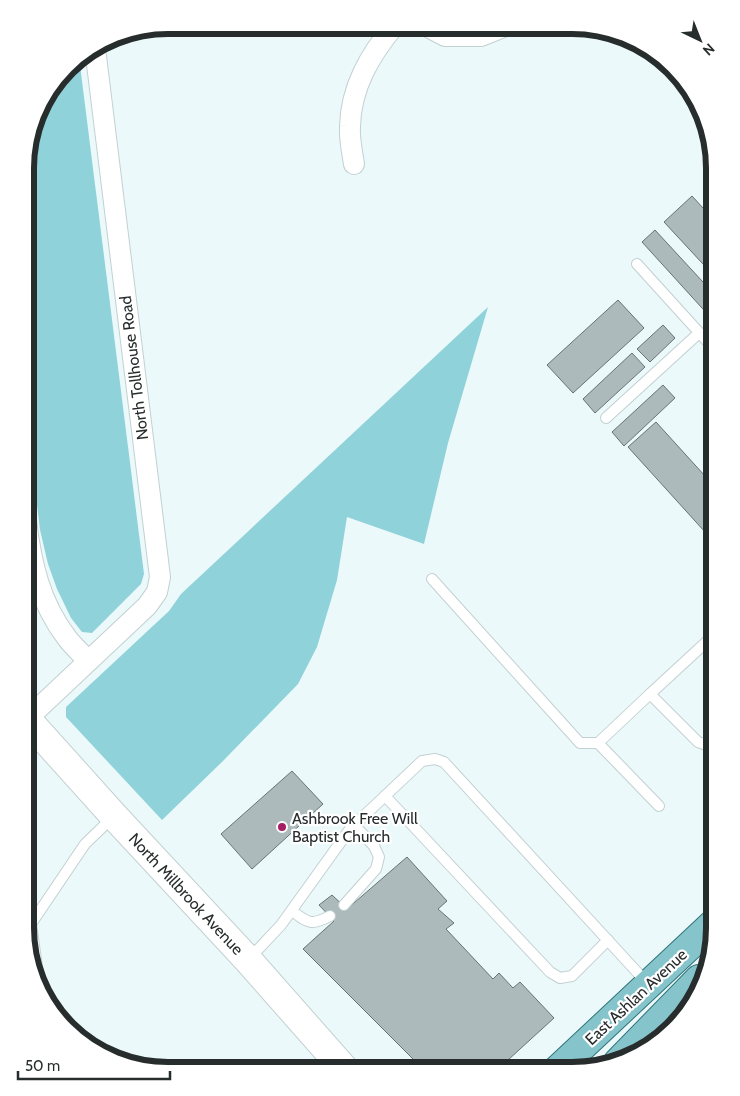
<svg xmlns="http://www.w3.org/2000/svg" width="740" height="1096" font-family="Cabin,sans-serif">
  <rect width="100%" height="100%" fill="#ecf9fa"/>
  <g fill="#90d2da">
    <path d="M79,57L144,574L141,584L92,633L82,632L71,618L57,589L48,564L40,530L26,412V149L44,97L74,60Z"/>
    <path d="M488,307L448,443L424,544L347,517L337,580L317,647L298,684L223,761L162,820L66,717V707L169,611L181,594Z"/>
  </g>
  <g fill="#adbabb" stroke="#677374">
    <path d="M692,196L715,221V277L664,222Z"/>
    <path d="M655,230L715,295V316L712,319L642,242Z"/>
    <path d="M618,300L644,328L573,393L547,365Z"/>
    <path d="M663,325L675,338L650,362L637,349Z"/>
    <path d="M632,353L645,367L595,413L583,399Z"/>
    <path d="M663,385L675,398L624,446L612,432Z"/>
    <path d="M656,422L715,487V543L628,447Z"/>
    <path d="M292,771L323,804L252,869L221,834Z"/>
    <path d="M407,857L447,901L438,909L454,923L446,929L493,979L499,973L513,988L520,982L554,1018L496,1071H425L303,949L334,921L319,905L332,895L347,909Z"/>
  </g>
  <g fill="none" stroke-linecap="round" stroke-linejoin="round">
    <g stroke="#c3d0d1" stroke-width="12">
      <g id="lane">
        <path d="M637,264L715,350"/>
        <path d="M606,418L699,333"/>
        <path d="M432,579L580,743H598L650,694"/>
        <path d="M598,743L659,806"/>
        <path d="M715,748L698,742L650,694L715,634"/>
        <path d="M385,796L550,972L560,978L572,976L608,940"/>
        <path d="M344,905L376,869L379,857L374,846L354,825"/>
        <path d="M292,911C308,923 311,926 330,916"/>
        <path d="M249,959L281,925L350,829L422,761L435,759L444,762L648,984"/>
        <path d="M40,988L31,924L85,844L113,817"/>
      </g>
    </g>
    <g stroke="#c3d0d1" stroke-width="22">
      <g id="street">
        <path d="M426,26L445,36H481L506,26"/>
        <path d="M354,164C352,151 349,138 350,126C351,87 370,55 394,26"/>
        <path d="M26,520C31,563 40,603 67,638C73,646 81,653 88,661"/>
        <path d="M27,719L147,606L157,592L160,577L95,48"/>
      </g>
    </g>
    <g stroke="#c3d0d1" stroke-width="30">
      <path id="secondary" d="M25,717L114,816L248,960L345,1070"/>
    </g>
    <g stroke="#2f757b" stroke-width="30">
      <g id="primary">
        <path d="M618,1062L699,979"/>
        <path d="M556,1071L715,922"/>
      </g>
    </g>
    <use href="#lane" stroke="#fff" stroke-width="10"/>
    <use href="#street" stroke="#fff" stroke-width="20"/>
    <use href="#secondary" stroke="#fff" stroke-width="28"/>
    <use href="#primary" stroke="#85c4ca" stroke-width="28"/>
  </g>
  <circle fill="#a61d65" stroke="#fff" stroke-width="2" cx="282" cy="827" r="5"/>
  <g text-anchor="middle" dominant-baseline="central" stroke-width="4.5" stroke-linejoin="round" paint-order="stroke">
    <g font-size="16" fill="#272c2c" stroke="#fff">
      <text transform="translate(134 368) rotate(-97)">North Tollhouse Road</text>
      <text transform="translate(186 894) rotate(47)">North Millbrook Avenue</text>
      <text transform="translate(636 997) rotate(-43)">East Ashlan Avenue</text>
    </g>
    <g font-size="16" fill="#272c2c" stroke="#fff" text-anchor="start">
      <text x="292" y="818">Ashbrook Free Will<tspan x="292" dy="18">Baptist Church</tspan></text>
    </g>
  </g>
  <path d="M0 0H740V1096H0ZM168 34H572A134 134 0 0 1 706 168V928A134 134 0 0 1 572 1062H168A134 134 0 0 1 34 928V168A134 134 0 0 1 168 34Z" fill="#fff" fill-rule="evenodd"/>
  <path fill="none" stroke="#272c2c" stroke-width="6" d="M168 34H572A134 134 0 0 1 706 168V928A134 134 0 0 1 572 1062H168A134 134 0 0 1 34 928V168A134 134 0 0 1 168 34Z"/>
  <g transform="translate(700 40) rotate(137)" stroke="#ffffff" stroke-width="4" paint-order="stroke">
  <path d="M0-4L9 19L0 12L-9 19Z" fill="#272c2c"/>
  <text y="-8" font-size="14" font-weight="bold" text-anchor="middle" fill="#272c2c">N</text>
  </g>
  <path d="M18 1071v8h152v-8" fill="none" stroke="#272c2c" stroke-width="2.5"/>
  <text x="25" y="1071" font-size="15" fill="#272c2c" stroke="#ffffff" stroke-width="4" paint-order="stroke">50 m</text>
</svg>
